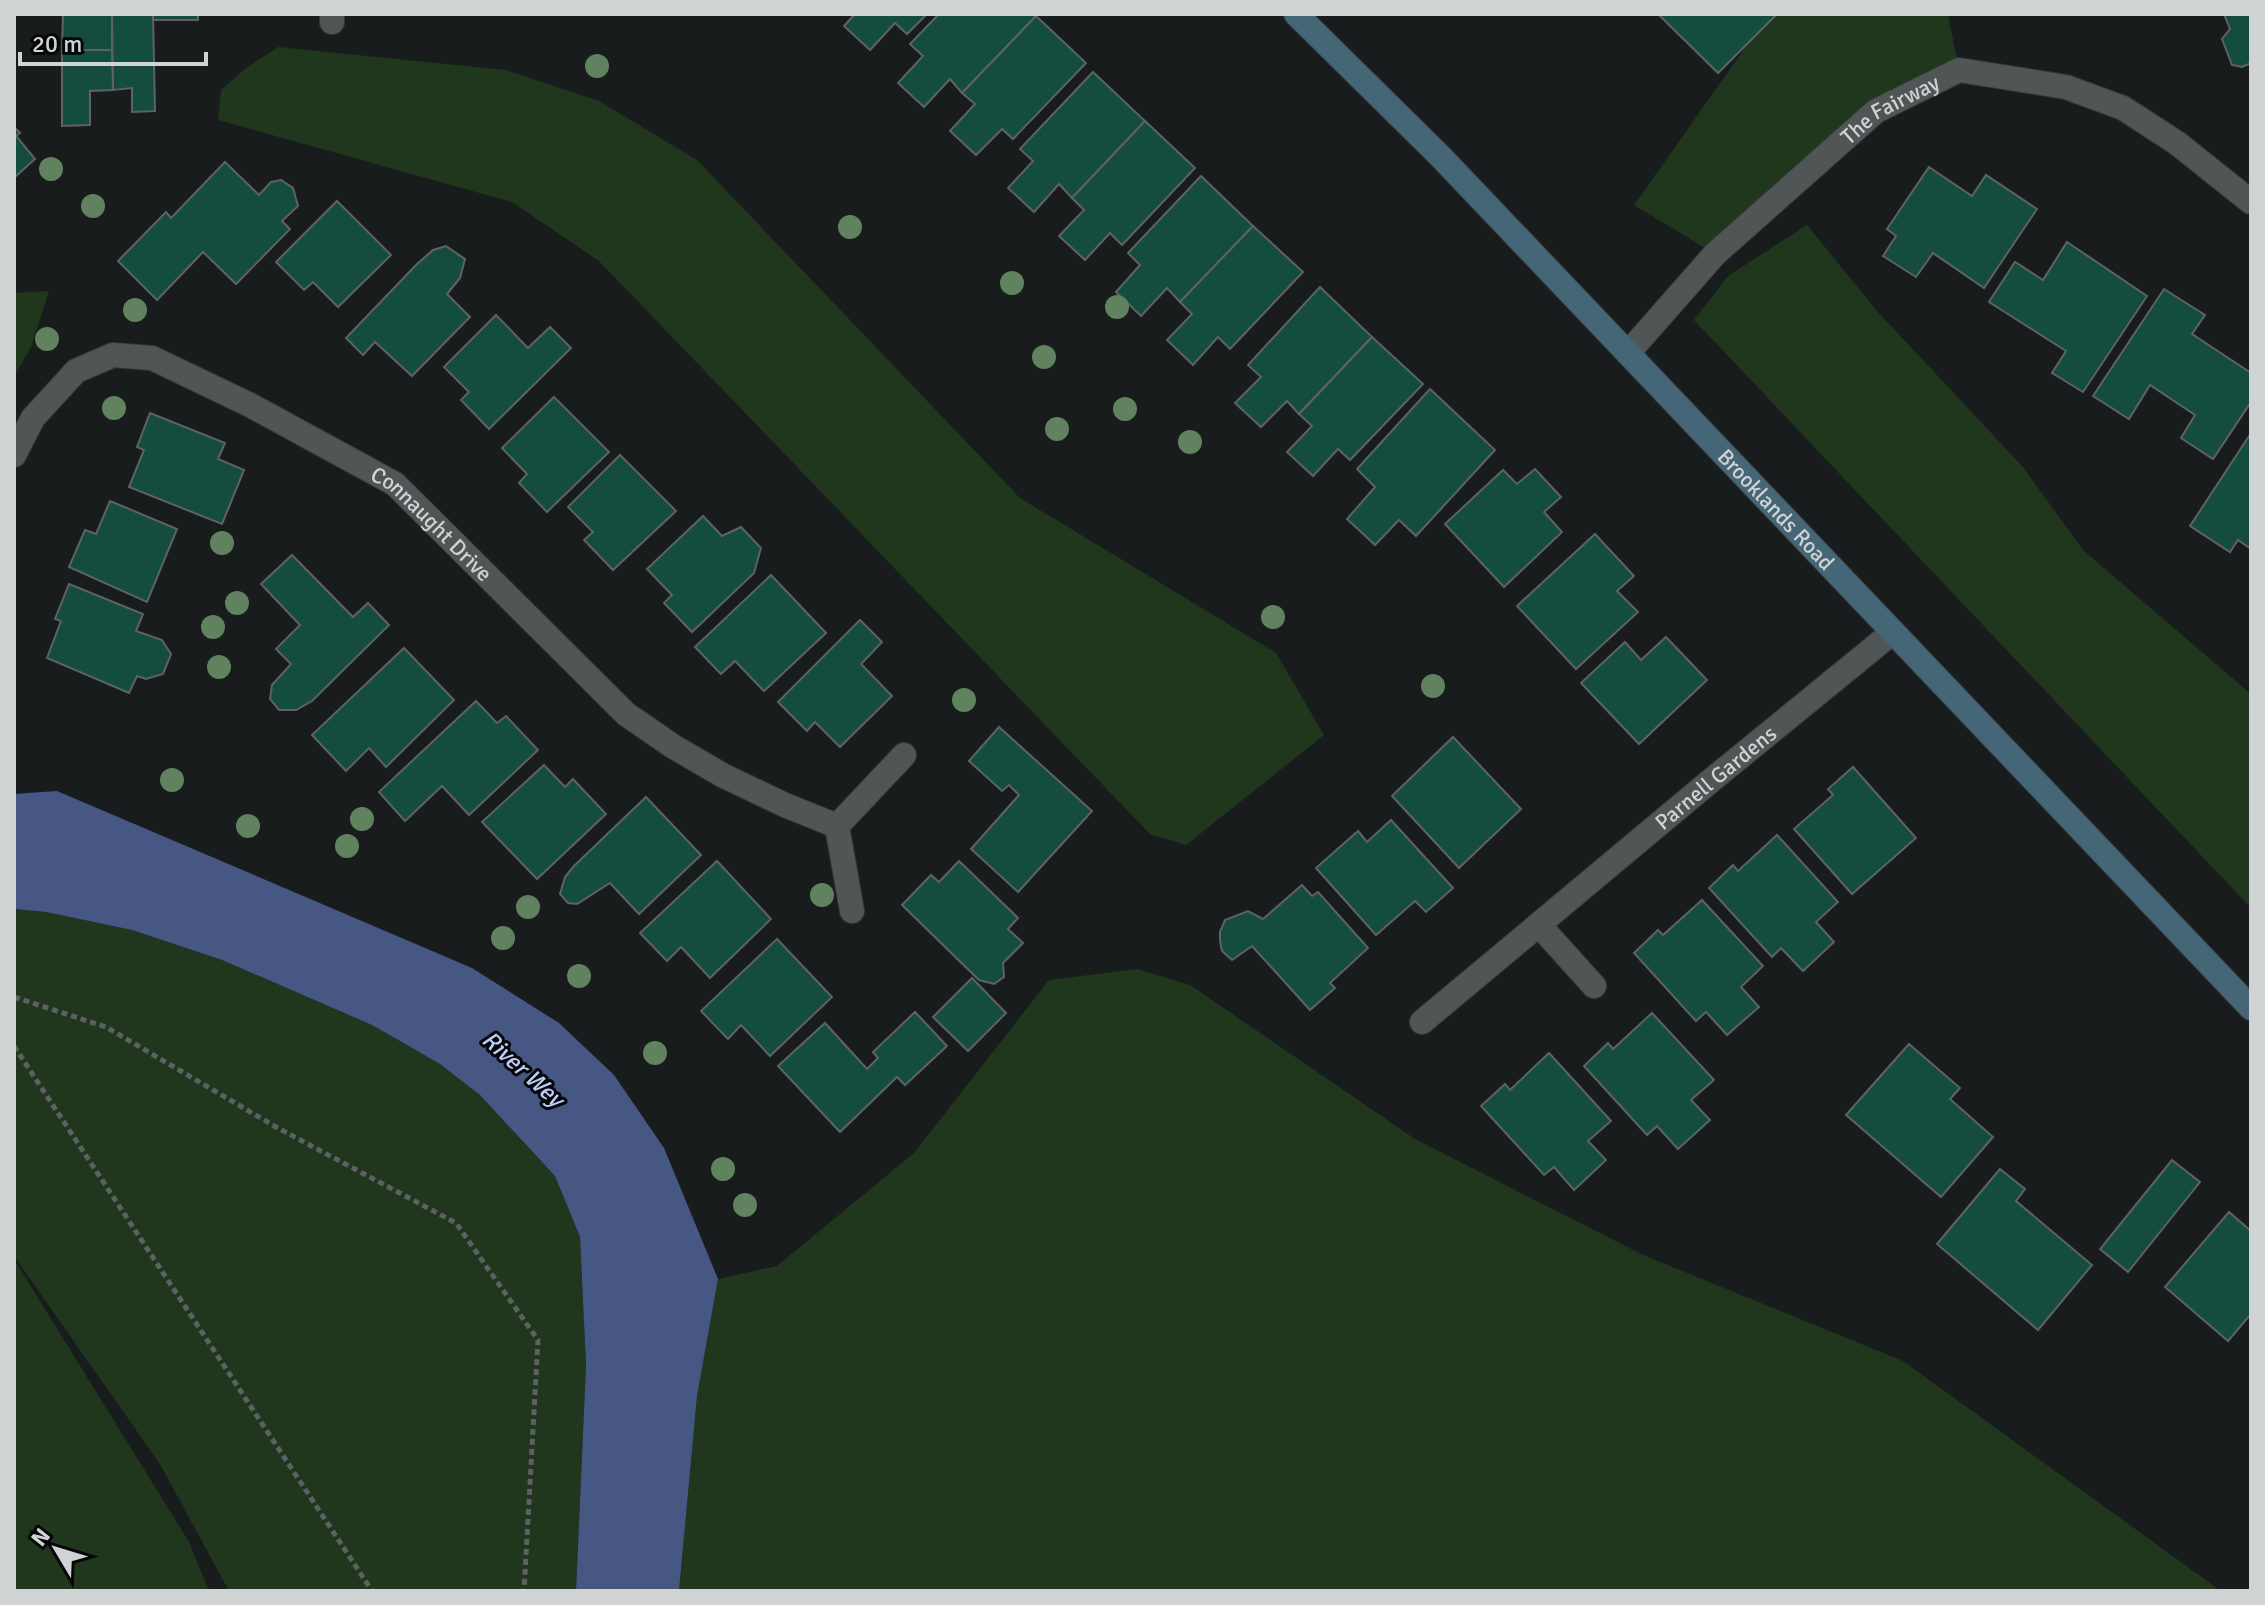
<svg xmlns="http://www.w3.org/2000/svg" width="2265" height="1605" font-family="Signika,sans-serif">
  <rect width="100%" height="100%" fill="#181c1d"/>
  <g fill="#20371d">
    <path d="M1769,14H1948L1959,70L1876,111L1715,254L1634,205Z"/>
    <path d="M278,47L506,70L599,101L697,160L1020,498L1276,653L1324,735L1186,845L1150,834L599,261L512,202L218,120L221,90L246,68Z"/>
    <path d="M1807,225L1877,311L2023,467L2083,550L2251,694V908L1694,320L1728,276Z"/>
    <path d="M49,291L31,347L14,377V293Z"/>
    <path d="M14,909L46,912L132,930L222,960L372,1025L440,1064L480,1095L555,1176L580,1237L586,1365L576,1591H229L160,1464L14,1256Z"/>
    <path d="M1137,969L1190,985L1415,1139L1643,1255L1903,1361L2221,1591H679L697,1396L718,1279L777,1266L914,1153L1049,980Z"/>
    <path d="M14,1259L189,1542L209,1591H14Z"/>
  </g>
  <path fill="#465784" d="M57,791L472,968L559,1023L614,1075L664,1148L718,1279L697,1396L679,1591H576L586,1365L580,1237L555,1176L480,1095L440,1064L372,1025L222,960L132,930L46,912L14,909V794Z"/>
  <g fill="#144c3e" stroke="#5e6362" stroke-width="2">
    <path d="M63,14H112V50H62Z"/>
    <path d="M112,14H153L155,111L132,112V88L113,90Z"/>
    <rect x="153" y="14" width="45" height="6"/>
    <path d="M855,14H927L907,34L895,23L870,50L844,26Z"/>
    <path d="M939,14H1033L1036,16L962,93L950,79L924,107L898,83L923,56L910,44Z"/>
    <path d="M1658,14H1777L1718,73Z"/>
    <path d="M2224,14H2251V63L2242,67L2232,65L2222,39L2230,29Z"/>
    <path d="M1036,16L1086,63L1013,139L1002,129L976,155L950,131L975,104L962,93Z"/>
    <path d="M62,50H112L113,90L90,91V125L62,126Z"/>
    <path d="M1093,72L1145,121L1072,198L1059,184L1034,212L1008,188L1033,161L1020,149Z"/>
    <path d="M1145,121L1195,168L1122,245L1110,233L1085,260L1059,236L1084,210L1072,198Z"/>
    <path d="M14,127L20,133L16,136L35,159L14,178Z"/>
    <path d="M225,162L259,195L271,182L281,180L293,188L298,206L282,221L290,229L236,284L203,252L157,300L118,261L166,212L171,218Z"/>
    <path d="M1929,167L1972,196L1986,175L2037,209L1984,288L1933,253L1916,277L1883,256L1896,236L1887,229Z"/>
    <path d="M1201,176L1253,226L1180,302L1167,288L1141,316L1116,292L1140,265L1128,253Z"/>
    <path d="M337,201L391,255L338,307L313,282L304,290L276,262Z"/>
    <path d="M1253,226L1303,272L1230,349L1218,337L1193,365L1167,340L1192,314L1180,302Z"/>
    <path d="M2067,242L2147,296L2083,392L2052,373L2066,351L1989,302L2015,262L2043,280Z"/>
    <path d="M446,246L465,259L460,278L447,294L470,317L412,376L375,342L363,355L346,338L417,264L433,250Z"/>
    <path d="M1320,287L1372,337L1299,414L1287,401L1261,427L1235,403L1261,377L1248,365Z"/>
    <path d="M2164,289L2205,315L2192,334L2251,373V402L2213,459L2181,438L2195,415L2150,385L2129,419L2093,396Z"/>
    <path d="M496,315L528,348L550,327L571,348L489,429L461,400L469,392L444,367Z"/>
    <path d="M1372,337L1423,384L1350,460L1338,449L1313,476L1287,452L1312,426L1299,414Z"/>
    <path d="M1430,389L1495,450L1416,536L1399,520L1375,545L1347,519L1375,487L1357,469Z"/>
    <path d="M554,397L609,452L547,512L519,483L527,474L502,448Z"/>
    <path d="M150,413L225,443L218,459L244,470L222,524L129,487L144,450L137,447Z"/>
    <path d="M2251,433V549L2238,540L2230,552L2190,526Z"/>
    <path d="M620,455L676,511L613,570L584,540L593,532L568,507Z"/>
    <path d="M1535,469L1561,497L1544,512L1562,532L1504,587L1445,524L1503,470L1517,484Z"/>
    <path d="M110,501L177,529L147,602L69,567L85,530L96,534Z"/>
    <path d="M703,516L722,536L741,527L761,548L754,573L692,632L664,603L672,595L647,569Z"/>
    <path d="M1595,534L1634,576L1617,591L1638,612L1576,669L1517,606Z"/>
    <path d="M292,555L353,617L368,603L389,625L312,701L296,710H279L270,699L272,685L291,664L276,649L300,625L261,584Z"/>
    <path d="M771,575L826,633L764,691L735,661L721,674L695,647Z"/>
    <path d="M69,584L143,614L136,631L162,640L171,654L163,674L146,679L137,676L129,693L47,658L61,621L55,619Z"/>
    <path d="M860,620L882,642L861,664L892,696L840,747L815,722L807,731L778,702Z"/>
    <path d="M1666,637L1707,680L1639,744L1581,683L1625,642L1641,660Z"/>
    <path d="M404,648L454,700L386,767L369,748L346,771L312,735Z"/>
    <path d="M476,701L497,723L506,716L538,750L469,815L442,786L405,821L379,792Z"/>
    <path d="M999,727L1092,811L1018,892L971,849L1019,795L1009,785L1002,791L969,761Z"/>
    <path d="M1453,737L1521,809L1459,868L1392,796Z"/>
    <path d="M544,765L565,787L573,779L606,814L537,879L482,822Z"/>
    <path d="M1853,767L1916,838L1852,894L1794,829L1833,795L1828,789Z"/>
    <path d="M646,797L701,855L639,914L610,883L577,904L568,903L560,894L565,877L574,866Z"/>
    <path d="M1391,820L1453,888L1426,912L1415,901L1376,935L1316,868L1358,831L1367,842Z"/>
    <path d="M1777,835L1838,902L1816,922L1834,942L1803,971L1781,948L1772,957L1709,888L1733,865L1738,871Z"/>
    <path d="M717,861L771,919L710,978L681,947L667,961L640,933Z"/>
    <path d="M959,861L1018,918L1008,929L1023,943L1003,963L1004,977L994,984L979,980L902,905L931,875L939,882Z"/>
    <path d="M1302,885L1312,896L1318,892L1368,948L1330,983L1335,988L1310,1010L1252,946L1232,960L1222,951L1220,941V932L1225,920L1248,911L1263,919Z"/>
    <path d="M1702,900L1763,966L1741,987L1759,1007L1727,1035L1706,1012L1696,1021L1634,953L1658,930L1663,935Z"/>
    <path d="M777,939L832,997L770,1056L741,1025L728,1039L701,1011Z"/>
    <path d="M972,978L1006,1013L968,1051L933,1017Z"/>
    <path d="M915,1012L947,1046L905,1085L897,1077L840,1132L778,1066L825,1023L867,1069L878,1058L873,1052Z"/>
    <path d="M1652,1013L1714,1080L1691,1100L1710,1120L1678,1149L1657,1126L1647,1135L1584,1066L1608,1043L1613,1049Z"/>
    <path d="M1909,1044L1960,1088L1950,1099L1993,1137L1941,1197L1846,1115Z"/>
    <path d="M1549,1053L1611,1121L1588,1141L1606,1160L1574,1190L1554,1167L1544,1175L1481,1106L1505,1084L1510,1090Z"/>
    <path d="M2172,1160L2200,1182L2128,1272L2100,1249Z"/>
    <path d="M2000,1169L2025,1189L2016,1201L2092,1265L2038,1330L1937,1244Z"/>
    <path d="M2229,1212L2251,1231V1314L2228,1341L2165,1287Z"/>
  </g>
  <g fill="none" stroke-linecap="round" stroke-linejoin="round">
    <g stroke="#353838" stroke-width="26">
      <path id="lane" d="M1539,925L1594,986"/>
    </g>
    <g stroke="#353838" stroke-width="26">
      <g id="street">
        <path d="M332,14V22"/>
        <path id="s1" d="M1628,353L1715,254L1876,111L1959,70L2066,87L2123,108L2177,143L2251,202"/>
        <path id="s2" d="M14,455L33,418L76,371L113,355L152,358L250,405L395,484L626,714L674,747L724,776L785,805L837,826L852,911"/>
        <path d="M837,826L904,755"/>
        <path id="s3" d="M1422,1022L1708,783L1893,632"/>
      </g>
    </g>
    <g stroke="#353838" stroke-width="26">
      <g id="secondary">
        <path id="s4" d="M1296,14L1441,157L2251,1008"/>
      </g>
    </g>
    <g stroke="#5d6162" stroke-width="5" stroke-dasharray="6 4" stroke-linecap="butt">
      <path d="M14,997L106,1027L276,1127L456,1223L538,1340L524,1591"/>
      <path d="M14,1046L372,1591"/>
    </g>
    <use href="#lane" stroke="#505556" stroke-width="24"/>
    <use href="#street" stroke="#505556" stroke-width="24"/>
    <use href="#secondary" stroke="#446676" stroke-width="24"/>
  </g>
  <g fill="#61825e">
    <circle cx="597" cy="66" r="12"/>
    <circle cx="51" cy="169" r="12"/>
    <circle cx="93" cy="206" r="12"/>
    <circle cx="850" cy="227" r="12"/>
    <circle cx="1012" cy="283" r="12"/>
    <circle cx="1117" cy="307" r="12"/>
    <circle cx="135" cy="310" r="12"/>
    <circle cx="47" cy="339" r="12"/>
    <circle cx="1044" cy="357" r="12"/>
    <circle cx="114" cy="408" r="12"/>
    <circle cx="1125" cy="409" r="12"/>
    <circle cx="1057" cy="429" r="12"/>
    <circle cx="1190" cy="442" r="12"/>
    <circle cx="222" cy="543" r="12"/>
    <circle cx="237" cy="603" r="12"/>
    <circle cx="1273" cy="617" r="12"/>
    <circle cx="213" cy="627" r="12"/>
    <circle cx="219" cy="667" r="12"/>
    <circle cx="1433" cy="686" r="12"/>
    <circle cx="964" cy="700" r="12"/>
    <circle cx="172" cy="780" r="12"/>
    <circle cx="362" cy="819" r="12"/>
    <circle cx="248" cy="826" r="12"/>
    <circle cx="347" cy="846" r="12"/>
    <circle cx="822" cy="895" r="12"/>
    <circle cx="528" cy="907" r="12"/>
    <circle cx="503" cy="938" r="12"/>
    <circle cx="579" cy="976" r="12"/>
    <circle cx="655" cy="1053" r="12"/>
    <circle cx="723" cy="1169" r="12"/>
    <circle cx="745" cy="1205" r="12"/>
  </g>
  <g text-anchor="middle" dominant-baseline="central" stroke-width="6" stroke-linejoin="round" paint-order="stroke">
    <g font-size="22" fill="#d0d3d4" stroke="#050607">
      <text stroke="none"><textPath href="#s1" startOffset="360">The Fairway</textPath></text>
      <text stroke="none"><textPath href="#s4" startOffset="690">Brooklands Road</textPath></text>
      <text stroke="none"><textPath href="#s2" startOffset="512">Connaught Drive</textPath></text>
      <text stroke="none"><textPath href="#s3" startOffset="382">Parnell Gardens</textPath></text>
    </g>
    <g font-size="24" font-style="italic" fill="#bccef9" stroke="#050607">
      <text transform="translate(523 1069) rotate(42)">River Wey</text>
    </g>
  </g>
  <rect width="2265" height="1605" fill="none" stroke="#d0d3d4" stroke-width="32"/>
  <g transform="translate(56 1549) rotate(308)" stroke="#050607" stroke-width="6" paint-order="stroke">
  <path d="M0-6L14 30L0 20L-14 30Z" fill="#d0d3d4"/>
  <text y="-12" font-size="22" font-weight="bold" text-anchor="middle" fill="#d0d3d4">N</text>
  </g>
  <path d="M20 52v12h186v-12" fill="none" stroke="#d0d3d4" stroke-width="4"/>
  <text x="32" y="52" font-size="24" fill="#d0d3d4" stroke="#050607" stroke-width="6" paint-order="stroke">20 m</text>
</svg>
